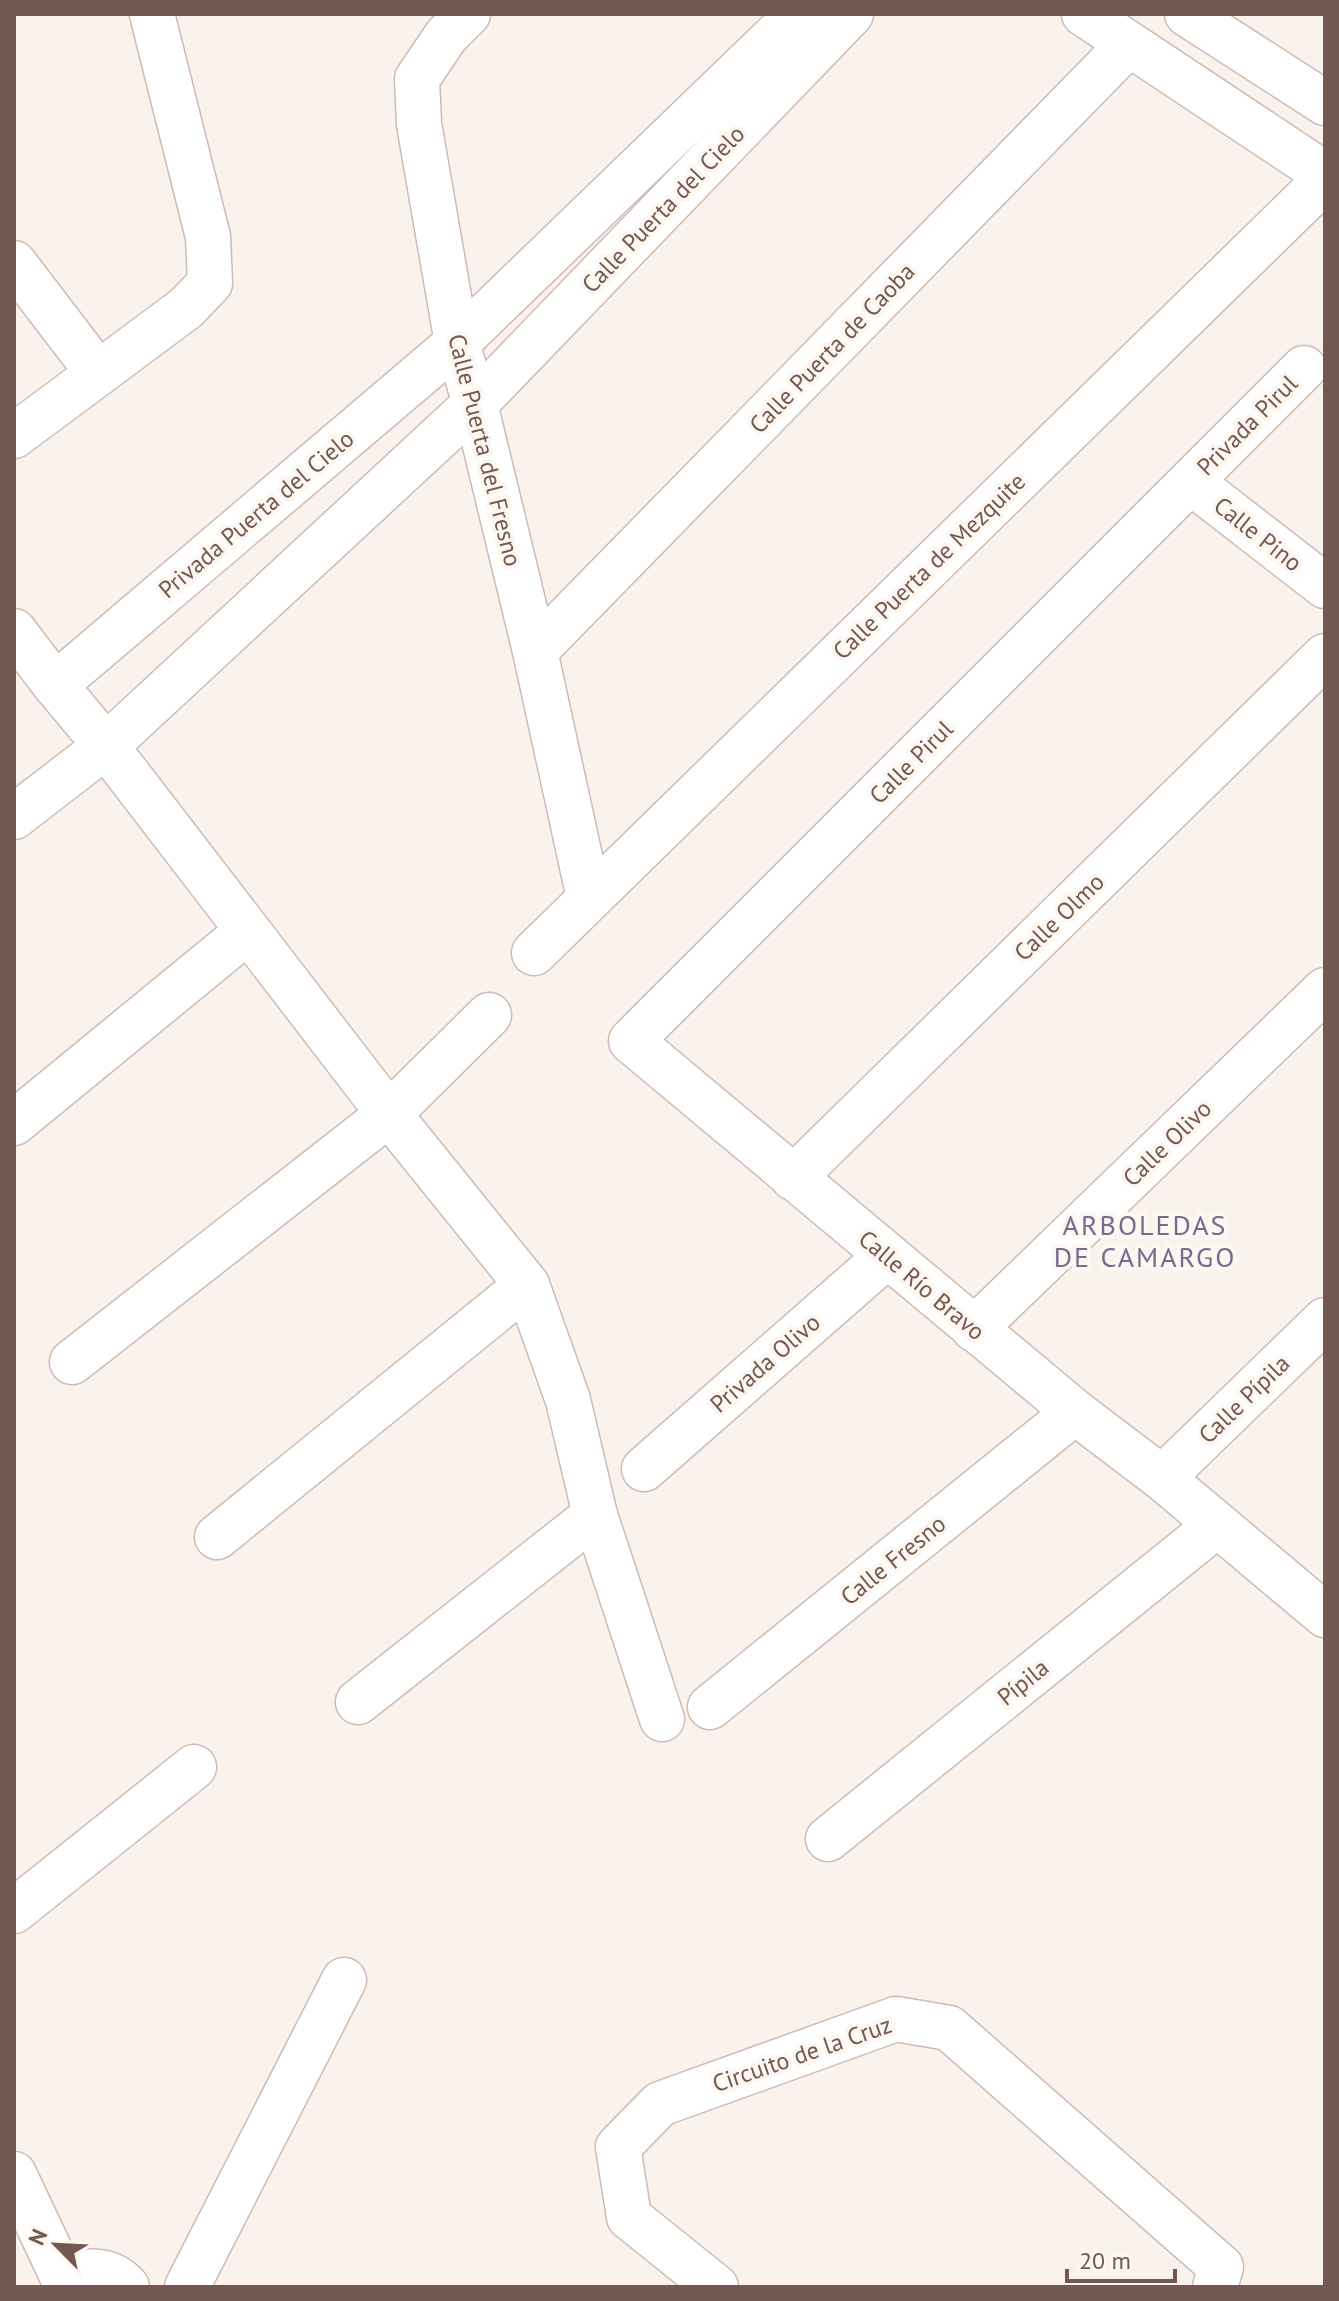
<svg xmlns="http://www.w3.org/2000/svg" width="1339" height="2301" font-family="'PT Sans',sans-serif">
  <rect width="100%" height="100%" fill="#faf2ec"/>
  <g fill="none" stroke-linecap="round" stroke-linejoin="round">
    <g stroke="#cebbb5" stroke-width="47">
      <g id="minor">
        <path d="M468,14L446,36L417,79L419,124L457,343L475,404L535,651L589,898"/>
        <path d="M1084,14L1325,174"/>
        <path d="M1187,14L1325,103"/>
        <path d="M14,263L98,373"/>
        <path d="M1304,368L631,1041L1075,1412L1162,1478L1325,1615"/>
        <path d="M14,436L186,308L210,283L208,237L152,14"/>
        <path d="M1191,482L1325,586"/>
        <path d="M14,631L55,685L106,746L389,1114L527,1285L568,1400L595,1515L662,1719"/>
        <path d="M535,651L1128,45"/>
        <path d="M55,685L457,343L798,14"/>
        <path d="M14,817L106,746L475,404L851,14"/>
        <path d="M534,953L1325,180"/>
        <path d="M14,1123L248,931"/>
        <path d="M793,1178L1325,656"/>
        <path d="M974,1329L1325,990"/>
        <path d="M72,1362L389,1114L489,1015"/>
        <path d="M644,1469L887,1256"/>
        <path d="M1162,1478L1325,1320"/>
        <path d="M217,1537L527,1285"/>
        <path d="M358,1702L595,1515"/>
        <path d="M710,1707L1075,1412"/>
        <path d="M828,1839L1217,1525"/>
        <path d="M14,1911L194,1767"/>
        <path d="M14,2174L62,2276"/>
        <path d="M62,2276C86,2270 109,2267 127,2287"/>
        <path d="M187,2287L344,1980"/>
        <path d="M716,2287L629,2217L618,2147L660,2104L896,2019L949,2028L1221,2267L1215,2287"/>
      </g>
    </g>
    <use href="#minor" stroke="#fff" stroke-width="44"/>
  </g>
  <g text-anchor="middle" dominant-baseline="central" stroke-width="8" stroke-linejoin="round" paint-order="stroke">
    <g font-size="24" fill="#735751" stroke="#fdf7f2">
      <text transform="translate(663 209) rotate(-46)">Calle Puerta del Cielo</text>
      <text transform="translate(832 348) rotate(-46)">Calle Puerta de Caoba</text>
      <text transform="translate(1247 425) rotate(-45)">Privada Pirul</text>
      <text transform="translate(485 450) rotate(76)">Calle Puerta del Fresno</text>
      <text transform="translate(256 514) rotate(-40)">Privada Puerta del Cielo</text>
      <text transform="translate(1258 534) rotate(38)">Calle Pino</text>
      <text transform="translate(929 566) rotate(-44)">Calle Puerta de Mezquite</text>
      <text transform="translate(911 762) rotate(-45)">Calle Pirul</text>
      <text transform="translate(1059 917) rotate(-44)">Calle Olmo</text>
      <text transform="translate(1167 1143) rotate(-44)">Calle Olivo</text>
      <text transform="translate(922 1285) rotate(40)">Calle Río Bravo</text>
      <text transform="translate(765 1363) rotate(-41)">Privada Olivo</text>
      <text transform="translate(1244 1399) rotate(-44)">Calle Pípila</text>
      <text transform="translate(893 1560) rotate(-39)">Calle Fresno</text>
      <text transform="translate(1023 1682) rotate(-39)">Pípila</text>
      <text transform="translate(802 2054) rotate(-19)">Circuito de la Cruz</text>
    </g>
    <g font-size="28" letter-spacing="2" fill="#7a6a8e" stroke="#fdf7f2">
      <text x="1145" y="1224">ARBOLEDAS<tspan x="1145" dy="32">DE CAMARGO</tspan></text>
    </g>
  </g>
  <rect width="1339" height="2301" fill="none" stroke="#735751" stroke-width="32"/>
  <g transform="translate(56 2245) rotate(294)" stroke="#fdf7f2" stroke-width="6" paint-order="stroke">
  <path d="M0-6L14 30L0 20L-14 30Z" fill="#735751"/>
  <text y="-12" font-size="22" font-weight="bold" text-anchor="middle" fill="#735751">N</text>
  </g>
  <path d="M1067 2269v12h108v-12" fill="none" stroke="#735751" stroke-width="4"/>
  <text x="1079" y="2269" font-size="24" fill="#735751" stroke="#fdf7f2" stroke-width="6" paint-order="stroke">20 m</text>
</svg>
